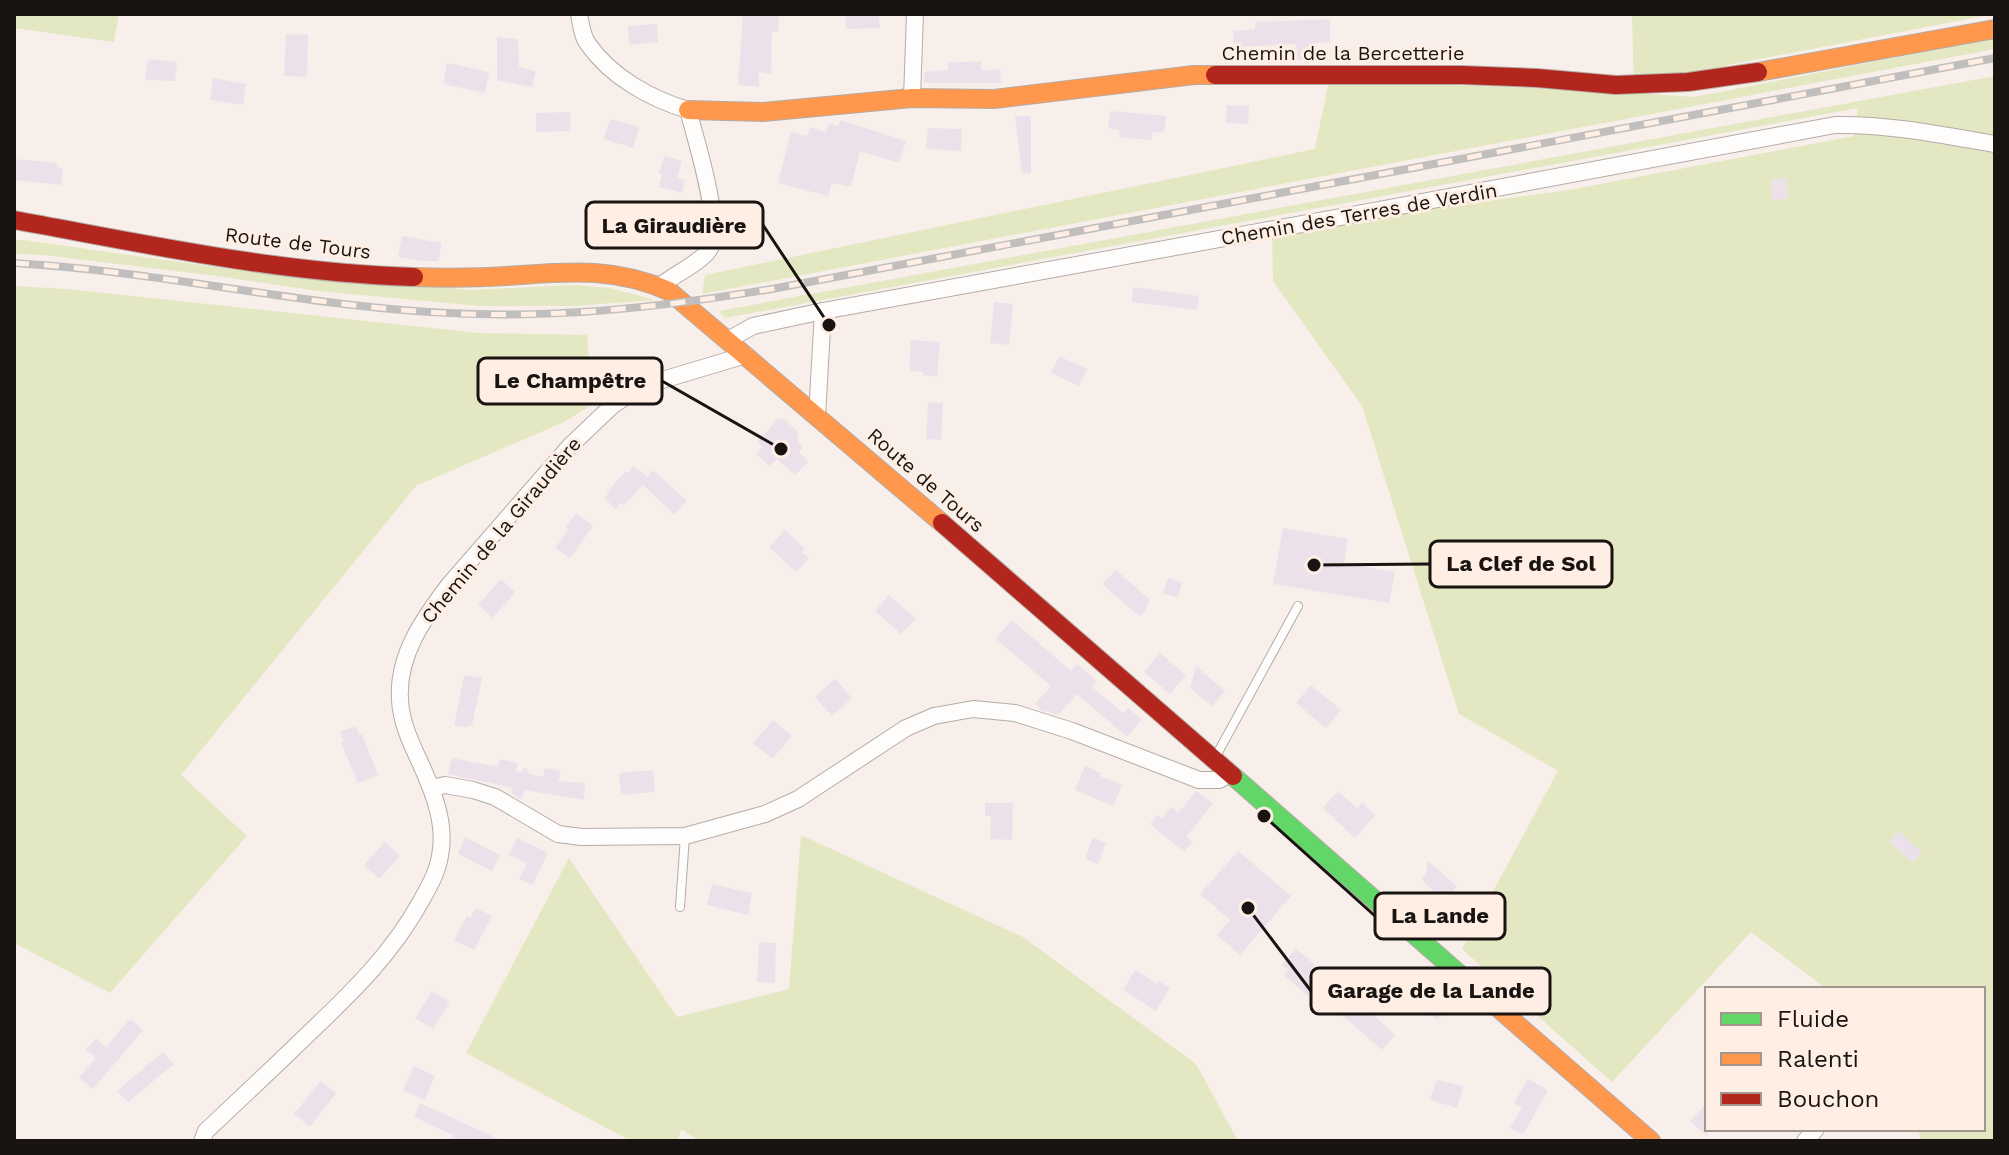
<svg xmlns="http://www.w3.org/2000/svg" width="2009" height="1155" font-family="'Work Sans',sans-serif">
  <rect width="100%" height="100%" fill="#f8efea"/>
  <g fill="#e3e8c2">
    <path d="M14,14H119L114,42L14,28Z"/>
    <path d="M1632,14H1994L1728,65L1638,93L1694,97L1995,38V49L702,294L705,275L1315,149L1329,80L1634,92Z"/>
    <path d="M1995,76V1141H1921L1918,1129H1983V989H1827L1751,932L1612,1082L1462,949L1558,771L1459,714L1362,406L1273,281L1272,230L1569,190L1854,136L1858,108L725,318L719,311Z"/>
    <path d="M14,240H24L229,269L472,290L573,285L610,288L655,300L572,306H480L318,291L217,276L43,255L14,254Z"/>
    <path d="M14,286L67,289L479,333L587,335L593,404L564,422L416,486L181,775L247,836L110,993L14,943Z"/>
    <path d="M801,835L1023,937L1196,1064L1238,1141H699L681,1129L678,1141H631L466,1053L569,858L677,1017L789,989Z"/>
  </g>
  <g fill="#ece1eb">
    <path d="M743,14L779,15L778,32L772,31L771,74L759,72V87L738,85Z"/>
    <path d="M845,14H879L880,28L846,29Z"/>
    <path d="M1330,19V42L1315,43V60H1297L1296,44L1234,47L1233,31L1255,29V22Z"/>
    <path d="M657,24L658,42L629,45L628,26Z"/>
    <path d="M286,34L308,35L307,77L284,76Z"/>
    <path d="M497,37L518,39L519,67L536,71L532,87L497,80Z"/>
    <path d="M148,59L177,62L175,81L145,80Z"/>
    <path d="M981,61V71L1000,69L1001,83H924V72L948,70V63Z"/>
    <path d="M447,63L489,72L485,93L443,84Z"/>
    <path d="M213,78L246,84L243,105L210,100Z"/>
    <path d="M1227,105L1249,106L1248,124L1226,123Z"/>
    <path d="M1110,111L1166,116L1164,133L1153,132L1151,140L1119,137L1120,130L1108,128Z"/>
    <path d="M570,112L571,131L536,132V113Z"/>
    <path d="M1015,116H1031V173L1022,174Z"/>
    <path d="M610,119L639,127L633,148L604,139Z"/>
    <path d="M840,120L906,141L899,163L860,151L851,187L832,183L828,196L778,183L791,132L807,136L810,127L826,132L829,123L838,126Z"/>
    <path d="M928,128L962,129L961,151L926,149Z"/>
    <path d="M664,156L682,161L677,178L685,180L682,193L659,187L662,174L659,173Z"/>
    <path d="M14,159L58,163L57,167L63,168L61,185L14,180Z"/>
    <path d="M1786,178L1788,199L1772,200L1771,180Z"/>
    <path d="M402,236L442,243L438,261H421L398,257Z"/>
    <path d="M1133,287L1199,296L1197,310L1132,302Z"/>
    <path d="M994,302L1013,304L1009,345L990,343Z"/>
    <path d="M911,340L940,342L937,377L923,375V372L909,371Z"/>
    <path d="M1059,356L1087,369L1079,386L1051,373Z"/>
    <path d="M928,402L943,403L941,440L926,439Z"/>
    <path d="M778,419H784L797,431L799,443L803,447L799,452L808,462L795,475L777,459L769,466L756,454L763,447L757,442Z"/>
    <path d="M633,466L647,477L653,470L687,501L674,514L643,485L624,505L621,503L616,509L604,498L609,493L607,492L626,471L628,473Z"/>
    <path d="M576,513L593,526L570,558L555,548L569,529L566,527Z"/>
    <path d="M1283,528L1348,539L1344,563L1395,572L1389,603L1273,584Z"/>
    <path d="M785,530L805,549L802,552L809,558L796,572L769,547Z"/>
    <path d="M1116,570L1150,600L1142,616L1134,612L1102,584Z"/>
    <path d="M1168,578L1182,582L1178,597L1163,594Z"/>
    <path d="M501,579L515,592L493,618L478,605Z"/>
    <path d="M889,595L916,619L901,634L875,611Z"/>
    <path d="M1012,620L1071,671L1077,664L1097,681L1092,687L1123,713L1128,708L1142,719L1127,737L1077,694L1058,715L1041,710L1035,704L1051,686L996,639Z"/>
    <path d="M1160,653L1186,675L1170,694L1144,672Z"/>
    <path d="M1196,666L1225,691L1212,706L1190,688Z"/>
    <path d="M464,675L482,678L472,725L465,727L454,725Z"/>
    <path d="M835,679L852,698L832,716L815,697Z"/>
    <path d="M1311,685L1341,710L1326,728L1296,703Z"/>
    <path d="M773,720L792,736L772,759L753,743Z"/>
    <path d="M356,726L359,735L362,734L378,775L358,783L341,743L344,742L340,732Z"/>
    <path d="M452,758L498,767L500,759L518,763L516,771L522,772L524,768L528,769L527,773L543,777L545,768L561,771L558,781L585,783L584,800L524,790L522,800L511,793L513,788L448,774Z"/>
    <path d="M1085,766L1101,773L1100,776L1122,785L1113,806L1075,790Z"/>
    <path d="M653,770L655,792L621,795L619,773Z"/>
    <path d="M1196,791L1213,803L1186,837L1193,842L1184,852L1150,824L1157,815L1162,818L1171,807L1178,813Z"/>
    <path d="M1338,791L1357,808L1362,803L1375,815L1355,838L1323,808Z"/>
    <path d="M985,803H1013L1012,840L990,839L991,816H985Z"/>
    <path d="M1898,831L1922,852L1913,863L1889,842Z"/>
    <path d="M465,837L500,855L492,871L458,854Z"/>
    <path d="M1093,837L1106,843L1098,864L1085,859Z"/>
    <path d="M517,838L548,853L532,885L519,879L527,863L509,855Z"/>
    <path d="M385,842L400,856L379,879L364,865Z"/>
    <path d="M1238,851L1291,896L1240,955L1217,935L1230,920L1200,894Z"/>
    <path d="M1428,861L1457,886L1444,901L1421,879L1426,874Z"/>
    <path d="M712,884L752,893L748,915L707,905Z"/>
    <path d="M476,908L492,916L474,950L454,940L467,916L470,918Z"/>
    <path d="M759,942L776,943L775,983L757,982Z"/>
    <path d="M1296,949L1315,965L1314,967L1331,983L1318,999L1311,993L1308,996L1284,975L1289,970L1282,965Z"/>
    <path d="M1135,970L1157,984L1159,981L1170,988L1156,1011L1123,990Z"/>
    <path d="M1423,986L1447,1008L1437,1020L1412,999Z"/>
    <path d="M432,991L450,1002L433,1029L415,1018Z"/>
    <path d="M1356,999L1395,1035L1382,1050L1342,1015Z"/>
    <path d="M130,1019L143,1030L93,1089L79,1077L96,1058L86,1050L96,1038L106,1047Z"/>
    <path d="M163,1052L174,1064L128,1102L117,1091Z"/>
    <path d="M414,1066L435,1076L425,1100L403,1090Z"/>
    <path d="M1528,1079L1548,1090L1523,1135L1510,1128L1522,1107L1514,1103Z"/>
    <path d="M1437,1080L1463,1086L1457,1108L1430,1100Z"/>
    <path d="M320,1081L336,1093L310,1127L294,1114Z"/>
    <path d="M420,1103L459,1121L503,1141H450L453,1135L414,1117Z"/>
    <path d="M1707,1103V1136L1690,1121Z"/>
  </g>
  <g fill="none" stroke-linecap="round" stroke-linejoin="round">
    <g stroke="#b3aca7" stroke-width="10">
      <g id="lane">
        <path d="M1216,756L1298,606"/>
        <path d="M680,907L685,836"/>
      </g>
    </g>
    <g stroke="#b3aca7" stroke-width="18">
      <g id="street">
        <path d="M579,14C581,24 582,36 588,44C611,77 651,99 688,110C695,137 724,228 709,250C701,262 672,276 660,286"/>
        <path d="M912,98L915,14"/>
        <path d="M728,340L753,326L823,311L1368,212L1835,125C1889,124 1942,135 1995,144"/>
        <path d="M817,416L823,311"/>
        <path d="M432,788L445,785L473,790L495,797L558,834L582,837L685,836L765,814L798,799L906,728L934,716L973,709L1015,713L1072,731L1199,780H1219L1230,774"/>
        <path d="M202,1141L206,1131C239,1100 271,1070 303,1039C348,996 391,956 421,901C429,887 437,873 440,856C446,826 435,796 423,769C413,747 401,724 400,700C397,655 424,618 449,585L570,446L613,405L625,397L659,381L746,355"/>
        <path d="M1805,1141L1816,1129"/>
      </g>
    </g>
    <g stroke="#b3aca7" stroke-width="20">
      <path id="fast" d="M1233,776L1481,993"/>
    </g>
    <g stroke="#b3aca7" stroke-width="20">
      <g id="slow">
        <path d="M1758,72L1995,29"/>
        <path d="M688,110L763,112L912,98L994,99L1194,75H1215"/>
        <path d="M414,277C444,278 475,278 506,276C566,272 612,266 669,291L942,523"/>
        <path d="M1481,993L1651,1141"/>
      </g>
    </g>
    <g stroke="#b3aca7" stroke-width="20">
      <g id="jam">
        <path d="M1215,75H1462L1537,78L1616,85L1688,82L1758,72"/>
        <path d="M14,220C146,244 279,273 414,277"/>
        <path d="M942,523L1233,776"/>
      </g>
    </g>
    <use href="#lane" stroke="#fefdfc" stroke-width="8"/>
    <use href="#street" stroke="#fefdfc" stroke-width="16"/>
    <use href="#fast" stroke="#63d668" stroke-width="18"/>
    <use href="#slow" stroke="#ff974d" stroke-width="18"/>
    <use href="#jam" stroke="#b3261e" stroke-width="18"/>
    <g stroke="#c1bfbd" stroke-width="8">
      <path id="rail" d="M14,263C153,271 290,303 429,312C548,320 655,308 772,289L1995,58"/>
    </g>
    <use href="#rail" stroke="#feeee4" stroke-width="5" stroke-dasharray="15" stroke-linecap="butt"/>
  </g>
  <g text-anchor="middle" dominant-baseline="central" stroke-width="6" stroke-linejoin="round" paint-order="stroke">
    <g font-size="20" fill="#191411" stroke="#feeee4">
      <text x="1343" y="53">Chemin de la Bercetterie</text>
      <text transform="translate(1359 214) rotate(-10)">Chemin des Terres de Verdin</text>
      <text transform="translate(298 243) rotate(7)">Route de Tours</text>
      <text transform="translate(926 480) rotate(41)">Route de Tours</text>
      <text transform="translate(501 530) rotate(-50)">Chemin de la Giraudière</text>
    </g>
  </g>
  <path fill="none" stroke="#191411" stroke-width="3" d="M829 325L763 225M781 449L662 381M1314 565L1430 564M1264 816L1375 916M1248 908L1311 991"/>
  <g fill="#191411" stroke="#feeee4" stroke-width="3">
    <circle cx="829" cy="325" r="8"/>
    <circle cx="781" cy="449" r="8"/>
    <circle cx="1314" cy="565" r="8"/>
    <circle cx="1264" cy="816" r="8"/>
    <circle cx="1248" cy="908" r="8"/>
  </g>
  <g fill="#feeee4" stroke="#191411" stroke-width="3">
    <rect x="586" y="202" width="177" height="46" rx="8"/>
    <rect x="478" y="358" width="184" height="46" rx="8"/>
    <rect x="1430" y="541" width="182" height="46" rx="8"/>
    <rect x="1375" y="893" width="130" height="46" rx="8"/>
    <rect x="1311" y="968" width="239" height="46" rx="8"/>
  </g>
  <g font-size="22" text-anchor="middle" font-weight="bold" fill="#191411">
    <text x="674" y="233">La Giraudière</text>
    <text x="570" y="388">Le Champêtre</text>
    <text x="1521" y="571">La Clef de Sol</text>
    <text x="1440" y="923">La Lande</text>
    <text x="1431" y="998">Garage de la Lande</text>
  </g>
  <rect width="2009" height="1155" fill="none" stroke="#191411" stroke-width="32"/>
  <rect x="1705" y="987" width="280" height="144" fill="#feeee4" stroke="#a29790" stroke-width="2"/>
  <rect x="1721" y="1013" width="40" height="12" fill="#63d668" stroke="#a29790" stroke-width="2"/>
  <text x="1777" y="1027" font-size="24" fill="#191411">Fluide</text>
  <rect x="1721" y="1053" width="40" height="12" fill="#ff974d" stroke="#a29790" stroke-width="2"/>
  <text x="1777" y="1067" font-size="24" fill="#191411">Ralenti</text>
  <rect x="1721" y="1093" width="40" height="12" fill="#b3261e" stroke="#a29790" stroke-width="2"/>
  <text x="1777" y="1107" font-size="24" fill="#191411">Bouchon</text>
</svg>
